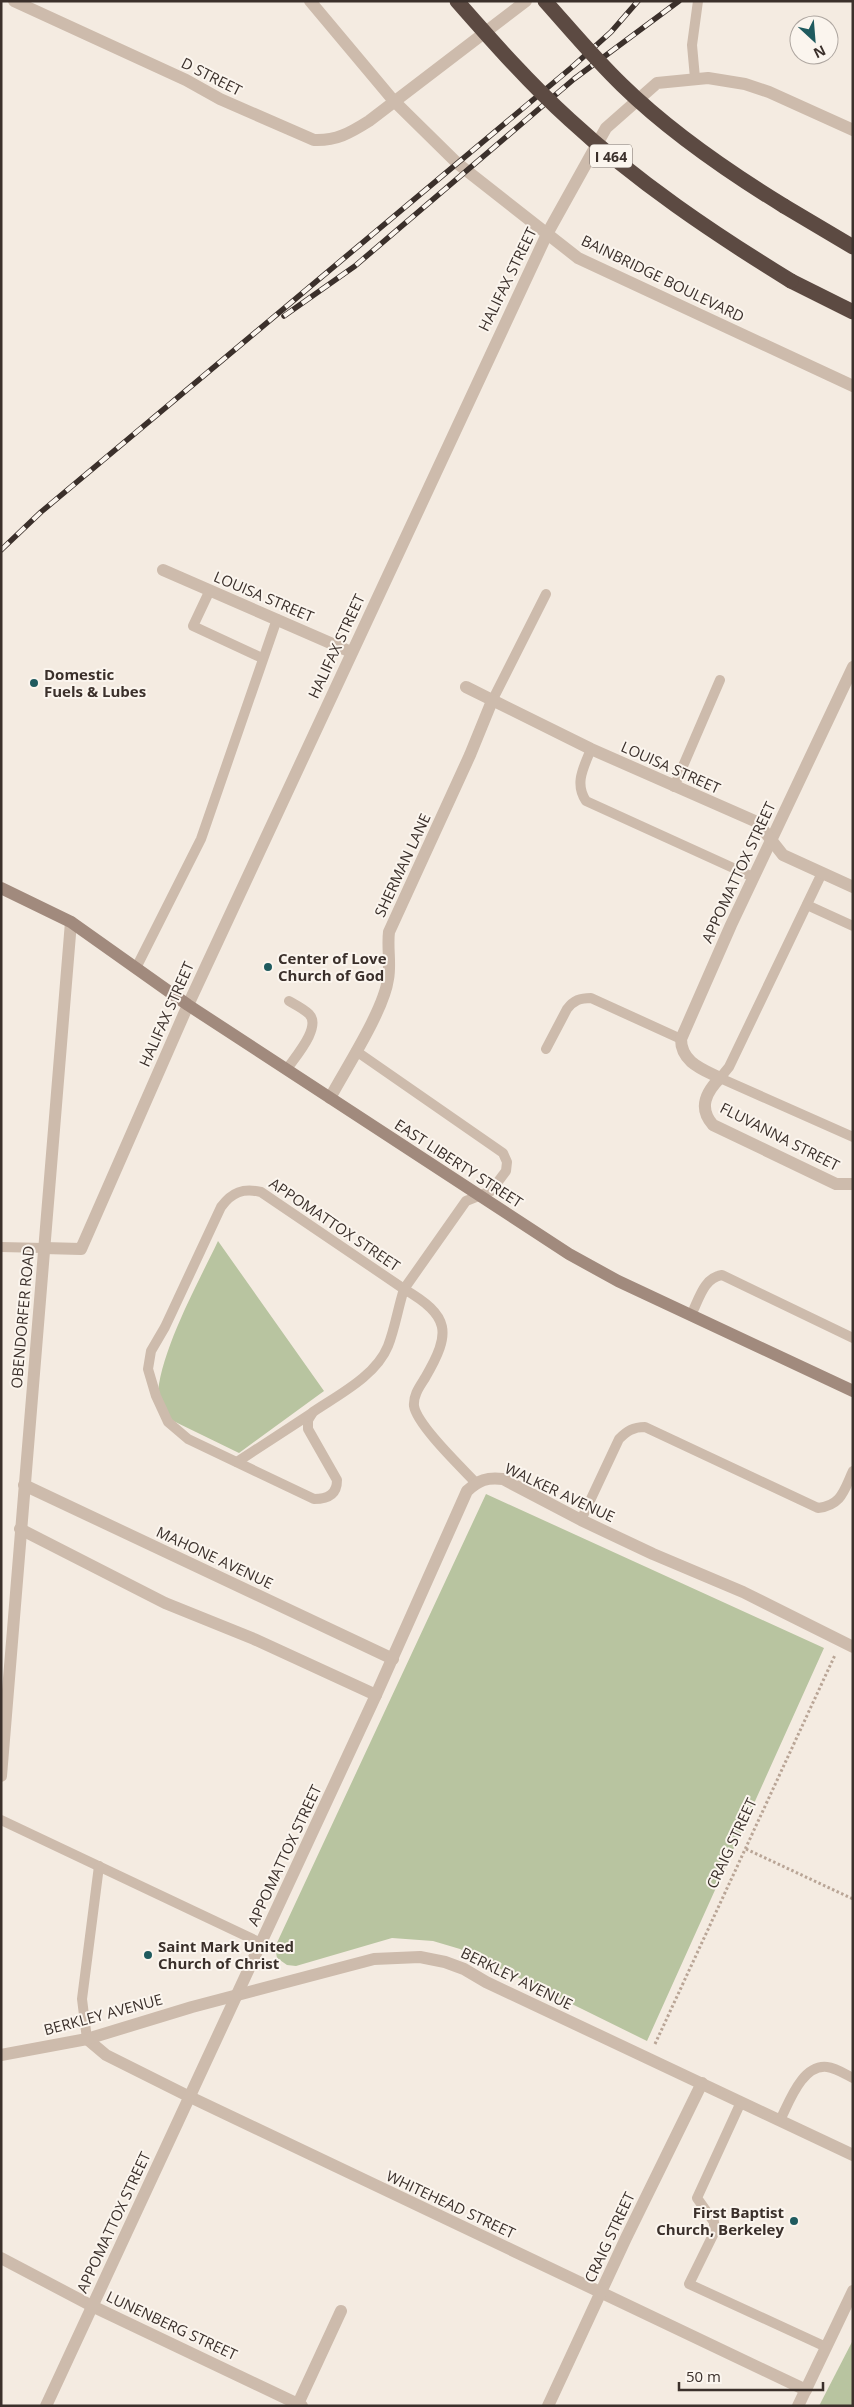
<svg xmlns="http://www.w3.org/2000/svg" width="854" height="2407" font-family="'Open Sans',sans-serif">
  <rect width="100%" height="100%" fill="#f4ebe1"/>
  <g fill="#b8c4a0">
    <path d="M218,1241L324,1391L239,1453L161,1415C144,1378 201,1278 218,1241Z"/>
    <path d="M486,1494L824,1648L647,2041L460,1949L433,1941L392,1938L296,1966L287,1965L277,1958L275,1947Z"/>
    <path d="M853,2340V2406H819Z"/>
  </g>
  <g fill="none" stroke-linecap="round" stroke-linejoin="round">
    <g stroke="#b9a596" stroke-width="3" stroke-dasharray="2.5 2.5" stroke-linecap="butt">
      <path d="M746,1849L853,1899"/>
      <path d="M655,2044L835,1655"/>
    </g>
    <g stroke="#cdbbac" stroke-width="10">
      <path d="M695,78L692,45L698,1"/>
      <path d="M210,590L193,626L262,658"/>
      <path d="M492,701L546,594"/>
      <path d="M591,749C584,767 574,783 586,801L753,877"/>
      <path d="M674,787L720,680"/>
      <path d="M822,873L729,1067L720,1078L853,1137"/>
      <path d="M807,905L853,926"/>
      <path d="M136,968L201,839L277,619"/>
      <path d="M546,1049L567,1009C574,1000 580,998 591,998L681,1039"/>
      <path d="M356,1051L503,1153L507,1162L506,1171L491,1191L466,1201L404,1289L261,1192C243,1188 232,1192 221,1207L165,1327L151,1351L148,1369L156,1396L168,1422L188,1439L314,1499C328,1499 337,1494 337,1480L308,1429V1420L313,1412C338,1395 376,1376 388,1346C395,1328 398,1308 404,1289C450,1316 452,1332 425,1378C420,1386 413,1395 414,1406C417,1425 462,1468 476,1483"/>
      <path d="M287,1069C295,1057 322,1027 309,1014C304,1009 296,1005 289,1001"/>
      <path d="M1,1247L44,1248"/>
      <path d="M691,1315C699,1300 703,1278 722,1275L853,1338"/>
      <path d="M237,1462L312,1413"/>
      <path d="M581,1520L619,1439C627,1431 633,1427 645,1427L818,1508C842,1505 844,1490 853,1471"/>
      <path d="M1,1820L261,1943"/>
      <path d="M87,2039L82,1999L99,1866"/>
      <path d="M741,2102L697,2198L714,2222V2233L689,2284L826,2347"/>
      <path d="M780,2120C789,2103 802,2064 827,2067C836,2068 845,2074 853,2078"/>
    </g>
    <g stroke="#cdbbac" stroke-width="12">
      <path d="M14,1L186,80L220,99L314,140C336,141 350,133 369,121L526,1"/>
      <path d="M547,234L606,128L657,83L708,78L745,84L769,92L853,130"/>
      <path d="M163,570L351,652"/>
      <path d="M853,667L731,925L681,1039C681,1062 702,1069 720,1078C706,1092 698,1108 713,1125L836,1184H853"/>
      <path d="M466,687L591,749L757,822L783,855L853,887"/>
      <path d="M330,1098C346,1068 384,1010 388,979C391,964 387,948 389,932L470,755L492,701"/>
      <path d="M44,1248L81,1249L188,1005"/>
      <path d="M24,1485L393,1659"/>
      <path d="M20,1529L165,1603L254,1639L376,1695"/>
      <path d="M87,2039L106,2055L188,2096L806,2390"/>
      <path d="M1,2258L92,2306L302,2406"/>
      <path d="M46,2406L376,1695L467,1491C479,1480 487,1477 503,1479L581,1520L653,1554L743,1592L853,1647"/>
      <path d="M297,2406L341,2311"/>
      <path d="M548,2406L626,2238L702,2083"/>
      <path d="M798,2406L853,2291"/>
    </g>
    <g stroke="#cdbbac" stroke-width="12">
      <path d="M310,1L393,100L457,163L578,258L853,386"/>
      <path d="M188,1005L547,234"/>
      <path d="M1,1776L71,922"/>
      <path d="M1,2055L87,2039L192,2007L374,1959L420,1957L445,1962L464,1969L486,1982L853,2155"/>
    </g>
    <path stroke="#a18a7d" stroke-width="12" d="M1,888L71,922L188,1005L569,1254L618,1281L853,1391"/>
    <g stroke="#5c4a42" stroke-width="15">
      <path d="M784,206L853,247"/>
      <path d="M791,281L853,312"/>
    </g>
    <g stroke="#3b302b" stroke-width="5.5">
      <g id="rail">
        <path d="M284,316L355,266L574,79L679,1"/>
        <path d="M1,550L41,512L571,68L611,32L638,1"/>
      </g>
    </g>
    <use href="#rail" stroke="#fbf5ee" stroke-width="4" stroke-dasharray="11" stroke-linecap="butt"/>
    <g stroke="#5c4a42" stroke-width="15">
      <path d="M457,1C493,42 530,84 570,120C637,182 713,233 791,281"/>
      <path d="M545,1C570,29 595,59 622,85C670,132 727,171 784,206"/>
    </g>
  </g>
  <g fill="#1f5a5e" stroke="#fbf5ee" stroke-width="2">
    <circle cx="34" cy="683" r="5"/>
    <circle cx="268" cy="967" r="5"/>
    <circle cx="148" cy="1955" r="5"/>
    <circle cx="794" cy="2221" r="5"/>
  </g>
  <g text-anchor="middle" dominant-baseline="central" stroke-width="4" stroke-linejoin="round" paint-order="stroke">
    <rect fill="#fbf5ee" stroke="#756b66" stroke-width="1" x="590" y="144.5" width="42" height="23" rx="4"/>
    <g font-size="14" font-weight="bold" fill="#3b302b">
      <text x="611" y="156">I 464</text>
    </g>
    <g font-size="15" fill="#3b302b" stroke="#fbf5ee">
      <text transform="translate(212 76) rotate(27)">D STREET</text>
      <text transform="translate(663 278) rotate(26)">BAINBRIDGE BOULEVARD</text>
      <text transform="translate(507 279) rotate(-64)">HALIFAX STREET</text>
      <text transform="translate(264 596) rotate(23)">LOUISA STREET</text>
      <text transform="translate(336 646) rotate(-65)">HALIFAX STREET</text>
      <text transform="translate(671 767) rotate(24)">LOUISA STREET</text>
      <text transform="translate(402 865) rotate(-65)">SHERMAN LANE</text>
      <text transform="translate(738 872) rotate(-65)">APPOMATTOX STREET</text>
      <text transform="translate(166 1014) rotate(-66)">HALIFAX STREET</text>
      <text transform="translate(780 1136) rotate(27)">FLUVANNA STREET</text>
      <text transform="translate(459 1163) rotate(33)">EAST LIBERTY STREET</text>
      <text transform="translate(335 1224) rotate(34)">APPOMATTOX STREET</text>
      <text transform="translate(22 1317) rotate(-85)">OBENDORFER ROAD</text>
      <text transform="translate(560 1492) rotate(25)">WALKER AVENUE</text>
      <text transform="translate(215 1557) rotate(25)">MAHONE AVENUE</text>
      <text transform="translate(731 1843) rotate(-65)">CRAIG STREET</text>
      <text transform="translate(284 1855) rotate(-65)">APPOMATTOX STREET</text>
      <text transform="translate(517 1978) rotate(26)">BERKLEY AVENUE</text>
      <text transform="translate(103 2014) rotate(-15)">BERKLEY AVENUE</text>
      <text transform="translate(451 2204) rotate(25)">WHITEHEAD STREET</text>
      <text transform="translate(113 2222) rotate(-65)">APPOMATTOX STREET</text>
      <text transform="translate(609 2237) rotate(-65)">CRAIG STREET</text>
      <text transform="translate(172 2325) rotate(25)">LUNENBERG STREET</text>
    </g>
    <g font-size="15" font-weight="bold" fill="#3b302b" stroke="#fbf5ee" text-anchor="start">
      <text x="44" y="674">Domestic<tspan x="44" dy="17">Fuels &amp; Lubes</tspan></text>
      <text x="278" y="958">Center of Love<tspan x="278" dy="17">Church of God</tspan></text>
      <text x="158" y="1946">Saint Mark United<tspan x="158" dy="17">Church of Christ</tspan></text>
      <text x="784" y="2212" text-anchor="end">First Baptist<tspan x="784" dy="17">Church, Berkeley</tspan></text>
    </g>
  </g>
  <rect width="854" height="2407" fill="none" stroke="#3b302b" stroke-width="5"/>
  <g transform="translate(814 40) rotate(154)"><circle r="24" fill="#fbf5ee" stroke="#aea6a0"/>
  <path d="M0-4L9 19L0 12L-9 19Z" fill="#1f5a5e"/>
  <text y="-8" font-size="14" font-weight="bold" text-anchor="middle" fill="#3b302b">N</text>
  </g>
  <path d="M679 2382v8h144v-8" fill="none" stroke="#3b302b" stroke-width="2.5"/>
  <text x="686" y="2382" font-size="15" fill="#3b302b" stroke="#fbf5ee" stroke-width="4" paint-order="stroke">50 m</text>
</svg>
